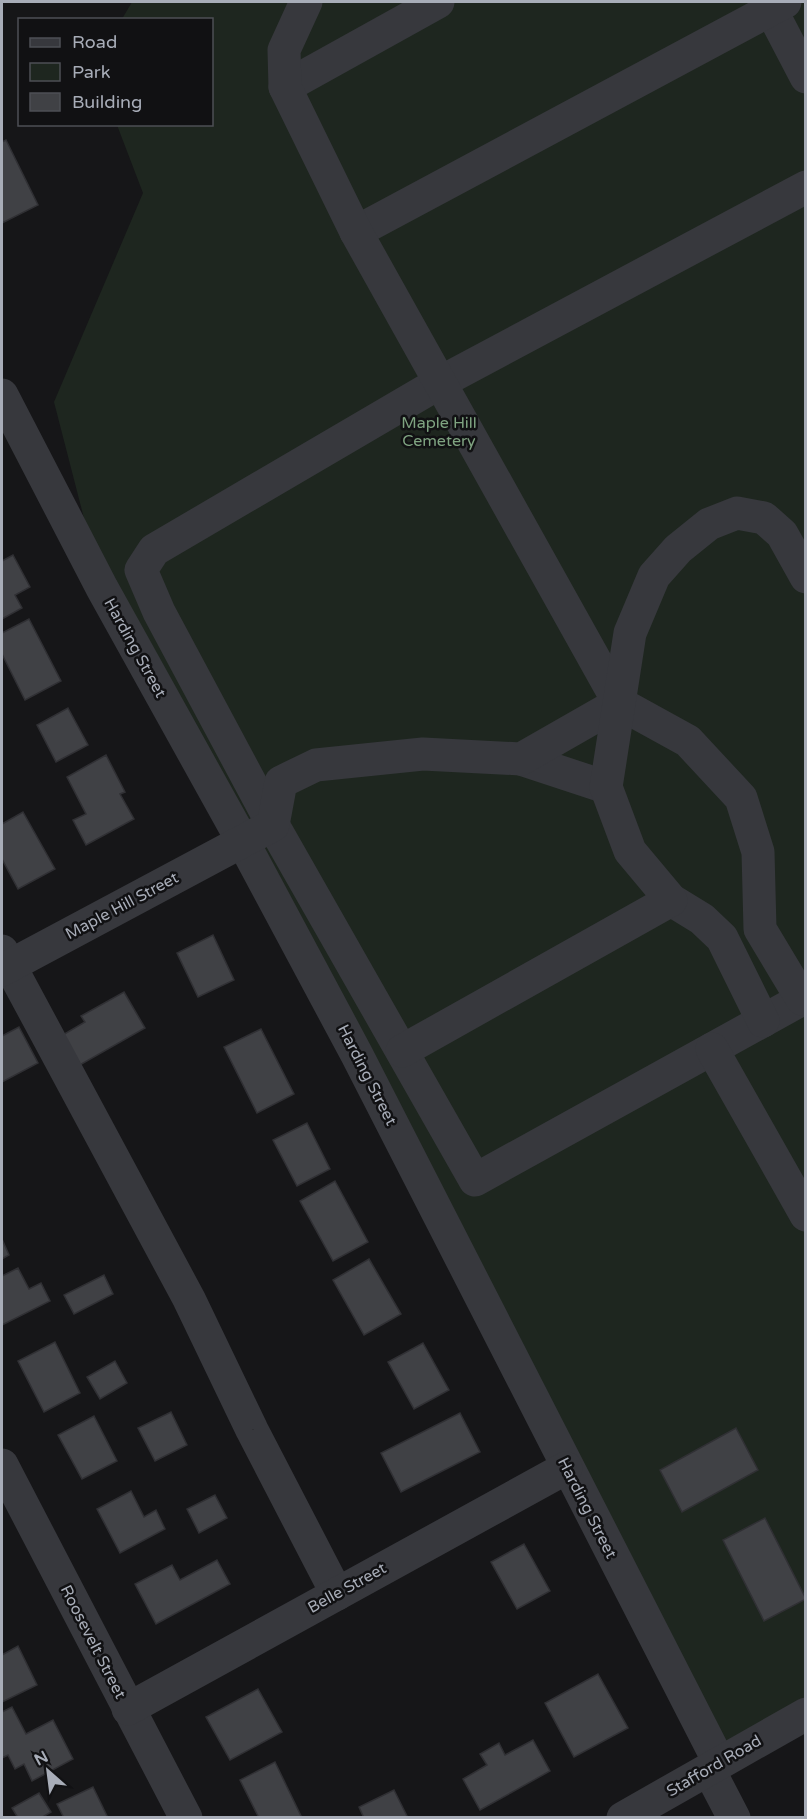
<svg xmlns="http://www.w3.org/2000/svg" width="807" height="1819" font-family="'Varela Round',sans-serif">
  <rect width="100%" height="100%" fill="#161618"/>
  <path fill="#1e261f" d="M132,2H805V1714L719,1762L102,588L54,402L143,193L117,125L212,124V20L122,19Z"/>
  <g fill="#404145" stroke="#303034" stroke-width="1.5">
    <path d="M6,140L38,205L2,223V142Z"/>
    <path d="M13,555L30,587L15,595L22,608L2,619V561Z"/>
    <path d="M29,619L61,681L25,700L2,654V633Z"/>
    <path d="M68,708L88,745L56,762L37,725Z"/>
    <path d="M106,755L125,792L120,794L134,819L86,845L73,820L86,814L67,777Z"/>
    <path d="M23,812L55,869L18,889L2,859V824Z"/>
    <path d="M213,935L234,980L198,997L177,953Z"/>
    <path d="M124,992L145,1028L78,1066L61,1036L85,1022L81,1016Z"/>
    <path d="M19,1027L38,1063L2,1082V1036Z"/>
    <path d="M261,1029L294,1094L257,1113L224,1047Z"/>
    <path d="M307,1123L330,1169L297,1186L273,1140Z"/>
    <path d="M335,1181L368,1242L333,1261L300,1201Z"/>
    <path d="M2,1239L9,1255L2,1259Z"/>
    <path d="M369,1259L401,1314L364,1335L333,1280Z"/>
    <path d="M18,1268L29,1289L41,1283L50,1301L2,1325V1276Z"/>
    <path d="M104,1275L113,1294L74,1314L64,1295Z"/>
    <path d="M55,1342L80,1393L44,1412L18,1361Z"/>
    <path d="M423,1343L449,1390L414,1409L388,1362Z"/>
    <path d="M115,1361L127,1383L100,1399L87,1377Z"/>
    <path d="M171,1412L187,1445L155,1461L138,1428Z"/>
    <path d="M460,1413L480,1452L401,1492L381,1453Z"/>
    <path d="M94,1416L117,1461L82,1479L58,1435Z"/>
    <path d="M736,1428L758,1470L682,1512L660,1470Z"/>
    <path d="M131,1491L144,1517L156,1510L165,1529L120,1553L97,1509Z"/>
    <path d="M215,1495L227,1518L199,1533L187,1509Z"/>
    <path d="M765,1518L806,1599L764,1621L723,1540Z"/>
    <path d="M524,1544L550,1591L517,1609L491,1562Z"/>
    <path d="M217,1560L230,1584L156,1624L135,1584L172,1565L180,1580Z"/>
    <path d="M18,1646L37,1685L2,1702V1655Z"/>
    <path d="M598,1674L628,1728L574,1757L545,1703Z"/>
    <path d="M258,1689L282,1732L230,1760L206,1717Z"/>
    <path d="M12,1707L26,1734L53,1720L73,1759L32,1781L24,1764L15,1769L8,1755L2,1758V1712Z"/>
    <path d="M533,1740L550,1771L480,1810L463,1779L487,1765L480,1754L499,1743L505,1755Z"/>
    <path d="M275,1762L302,1818H259L240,1780Z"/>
    <path d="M93,1787L108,1818H64L57,1804Z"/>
    <path d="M394,1790L408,1818H364L359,1807Z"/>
    <path d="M39,1793L51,1812L41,1818H18L12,1808Z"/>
  </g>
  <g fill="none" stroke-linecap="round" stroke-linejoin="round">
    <g stroke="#37383d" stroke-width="33">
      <path d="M767,2L806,77"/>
      <path d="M285,87L438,2"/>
      <path d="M806,187L439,383L154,550L141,570L159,612L273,825L475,1180L806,997"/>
      <path d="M356,232L785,2"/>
      <path d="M2,395L102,588L243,842L357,1055L719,1762"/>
      <path d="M619,703L688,741L741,798L758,852L760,929L802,999"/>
      <path d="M521,759L606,787"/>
      <path d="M671,900L702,919L722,938L763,1021"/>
      <path d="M2,951L189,1299L252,1430L337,1594"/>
      <path d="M2,970L273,825L281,782L316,765L423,754L521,759L619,703L356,232L285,87L284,50L306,2"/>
      <path d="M712,1049L806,1215"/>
      <path d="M402,1051L671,900L630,851L606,787L630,633L654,576L678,549L709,524L737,513L764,518L782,534L806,577"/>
      <path d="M2,1465L186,1818"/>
      <path d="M128,1709L566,1468"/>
      <path d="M709,1770L734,1818"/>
      <path d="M623,1818L806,1714"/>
    </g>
  </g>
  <g text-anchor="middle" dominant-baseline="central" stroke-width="5" stroke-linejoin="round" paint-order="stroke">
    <g font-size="16" fill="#7fa381" stroke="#111113">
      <text x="439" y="423">Maple Hill<tspan x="439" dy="18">Cemetery</tspan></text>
    </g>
    <g font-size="16" fill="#a8adb8" stroke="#111113">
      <text transform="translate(135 648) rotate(61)">Harding Street</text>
      <text transform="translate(122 906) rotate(-28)">Maple Hill Street</text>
      <text transform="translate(367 1075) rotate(63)">Harding Street</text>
      <text transform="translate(587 1508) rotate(63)">Harding Street</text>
      <text transform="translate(347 1588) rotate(-29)">Belle Street</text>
      <text transform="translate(93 1642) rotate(63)">Roosevelt Street</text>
      <text transform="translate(714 1766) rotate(-30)">Stafford Road</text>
    </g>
  </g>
  <rect width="807" height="1819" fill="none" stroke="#a8adb8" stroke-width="6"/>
  <rect x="18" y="18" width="195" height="108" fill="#111113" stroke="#4d4f55" stroke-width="1.5"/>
  <rect x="30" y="38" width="30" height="9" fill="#37383d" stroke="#4d4f55" stroke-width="1.5"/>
  <text x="72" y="48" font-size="18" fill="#a8adb8">Road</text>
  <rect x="30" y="63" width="30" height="18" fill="#1e261f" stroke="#4d4f55" stroke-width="1.5"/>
  <text x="72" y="78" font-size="18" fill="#a8adb8">Park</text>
  <rect x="30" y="93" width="30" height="18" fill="#404145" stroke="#4d4f55" stroke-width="1.5"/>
  <text x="72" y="108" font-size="18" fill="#a8adb8">Building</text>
  <g transform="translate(48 1771) rotate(332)" stroke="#111113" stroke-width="4.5" paint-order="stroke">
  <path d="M0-4.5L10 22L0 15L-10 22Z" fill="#a8adb8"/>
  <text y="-9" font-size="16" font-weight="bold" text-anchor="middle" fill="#a8adb8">N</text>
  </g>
</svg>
